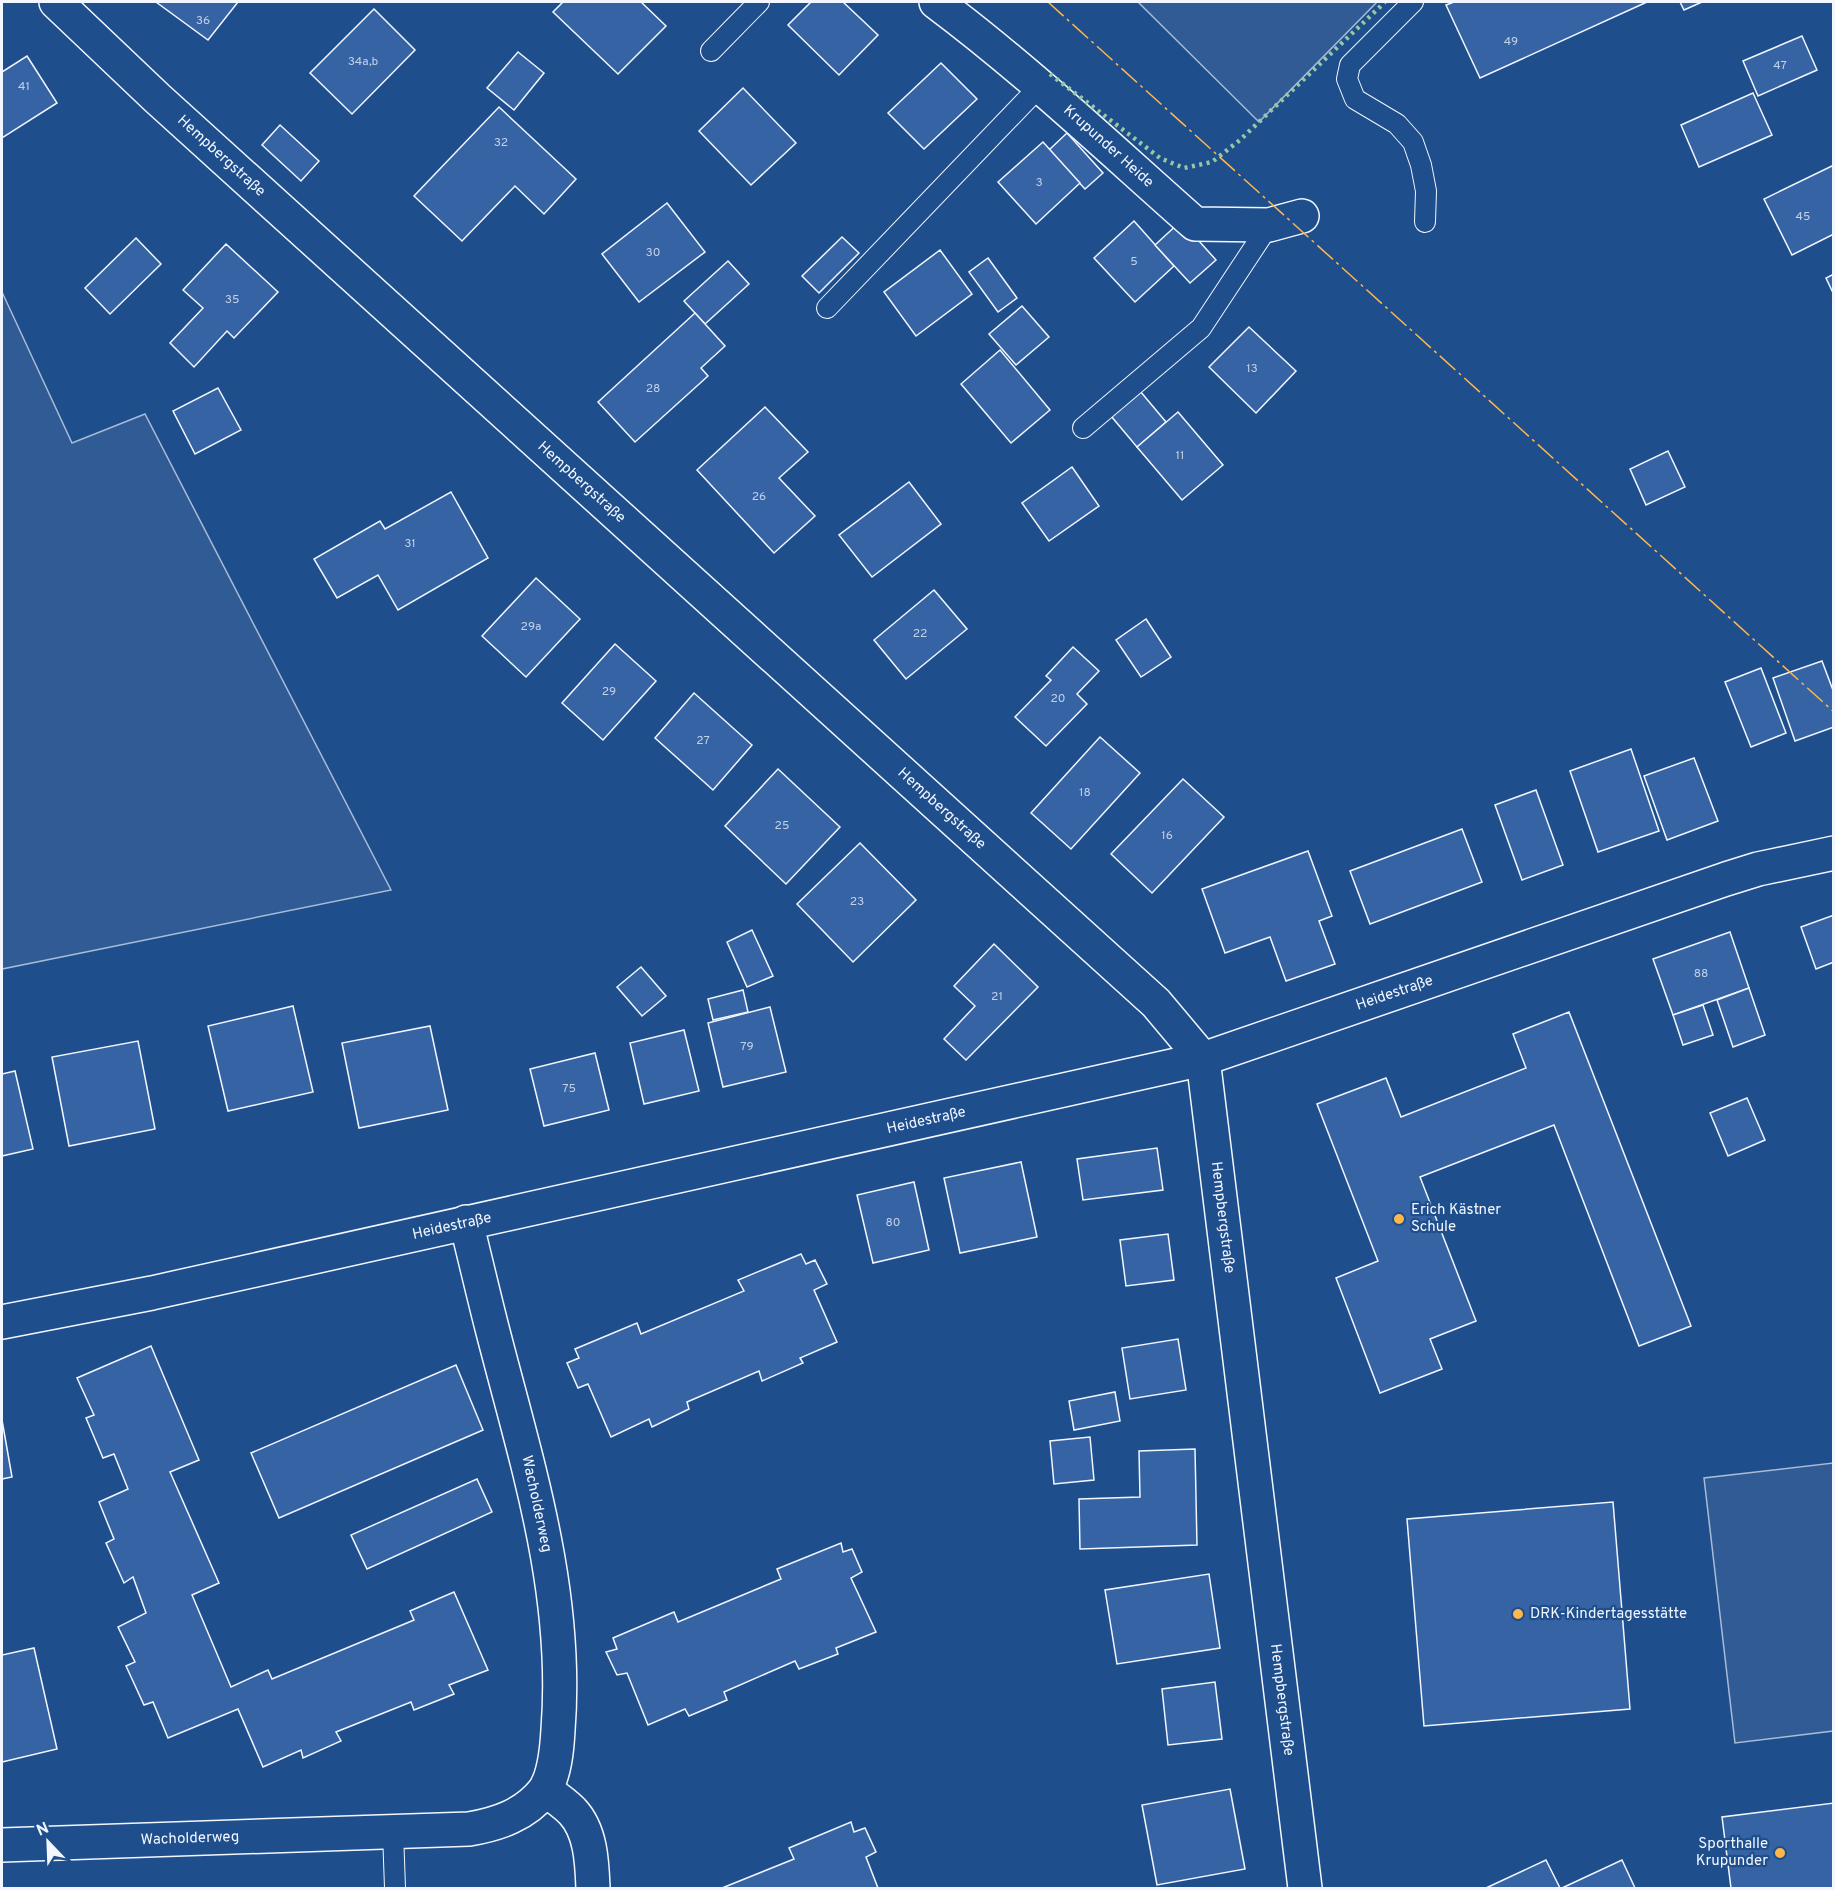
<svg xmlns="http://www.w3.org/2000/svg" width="1835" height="1890" font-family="Overpass,sans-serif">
  <rect width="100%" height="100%" fill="#1f4e8c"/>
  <g fill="#305b95" stroke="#a8bbd7" stroke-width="1.5">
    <path d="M1138,2H1377L1259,122Z"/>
    <path d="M2,292L72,443L145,414L391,890L2,969Z"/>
    <path d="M1833,1463V1731L1735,1743L1704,1478Z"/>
  </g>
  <g fill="#3563a3" stroke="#f2f6ff" stroke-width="1.5">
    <path d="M156,2H238L208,40Z"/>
    <path d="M563,2H641L666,26L618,74L553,12Z"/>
    <path d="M811,2H843L878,35L839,75L788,25Z"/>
    <path d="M1454,2H1647L1480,78L1446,5Z"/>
    <path d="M1680,2H1702L1684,10Z"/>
    <path d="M374,9L415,50L352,114L310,73Z"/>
    <path d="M1802,36L1817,70L1758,96L1743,61Z"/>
    <path d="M518,52L544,73L514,110L487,88Z"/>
    <path d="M27,56L57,103L2,138V72Z"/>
    <path d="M941,63L977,99L924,149L888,113Z"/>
    <path d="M743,88L796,143L751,185L699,131Z"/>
    <path d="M1753,93L1772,135L1699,167L1681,125Z"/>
    <path d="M499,107L576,179L544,214L515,186L462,241L414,196Z"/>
    <path d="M280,125L319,161L301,181L262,145Z"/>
    <path d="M1067,133L1103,173L1085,189L1049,150Z"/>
    <path d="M1043,142L1080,183L1036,224L998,182Z"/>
    <path d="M1834,165V234L1792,255L1764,199Z"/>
    <path d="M667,203L705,252L639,302L602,254Z"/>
    <path d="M1134,221L1174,266L1135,302L1094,258Z"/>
    <path d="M1181,221L1216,260L1190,283L1155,245Z"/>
    <path d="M842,237L859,253L819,293L802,276Z"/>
    <path d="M136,238L161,264L110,314L85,288Z"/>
    <path d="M226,244L278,292L234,338L227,331L194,367L170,343L203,308L183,290Z"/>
    <path d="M940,250L972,294L916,336L884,292Z"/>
    <path d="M988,258L1017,298L998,312L969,272Z"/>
    <path d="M728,261L749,284L705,324L684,301Z"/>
    <path d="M1834,274V295L1826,278Z"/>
    <path d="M1022,306L1049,337L1016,365L989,334Z"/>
    <path d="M695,313L725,346L701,368L708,376L635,442L598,402Z"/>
    <path d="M1249,327L1296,371L1256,413L1209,367Z"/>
    <path d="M1000,350L1050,410L1011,443L961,384Z"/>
    <path d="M218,388L241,430L195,454L173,411Z"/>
    <path d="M1140,391L1166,422L1137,447L1111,416Z"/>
    <path d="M765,407L808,452L779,478L815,516L774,553L697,470Z"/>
    <path d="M1178,412L1223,465L1182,500L1137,447Z"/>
    <path d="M1668,451L1685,487L1646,505L1630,469Z"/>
    <path d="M1072,467L1099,506L1049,541L1022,503Z"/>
    <path d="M909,482L941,524L872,577L839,535Z"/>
    <path d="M451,492L488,558L398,610L378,575L337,598L314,559L380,521L385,529Z"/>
    <path d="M536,578L580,619L526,677L482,636Z"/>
    <path d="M934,590L967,629L906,679L874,640Z"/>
    <path d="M1146,619L1171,657L1141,677L1116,640Z"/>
    <path d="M615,644L656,681L603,740L562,703Z"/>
    <path d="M1073,647L1099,671L1077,694L1087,704L1046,746L1015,717L1051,680L1046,676Z"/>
    <path d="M1822,661L1834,693V727L1795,741L1773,678Z"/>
    <path d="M1761,668L1786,733L1751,747L1725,682Z"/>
    <path d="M694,693L752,745L713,790L655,738Z"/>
    <path d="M1100,737L1140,773L1071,849L1031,813Z"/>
    <path d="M1631,749L1659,831L1598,852L1570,771Z"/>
    <path d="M1694,758L1718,821L1667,840L1644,776Z"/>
    <path d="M778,769L840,827L786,884L725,826Z"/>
    <path d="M1183,779L1224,817L1152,893L1111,854Z"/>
    <path d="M1536,790L1563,865L1522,880L1495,805Z"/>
    <path d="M1462,829L1482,882L1370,924L1350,871Z"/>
    <path d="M860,843L916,900L853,962L797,904Z"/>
    <path d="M1308,851L1332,916L1319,921L1335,964L1286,981L1270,937L1225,953L1202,889Z"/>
    <path d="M1834,915V962L1816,969L1801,927Z"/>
    <path d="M752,930L773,976L747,987L727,942Z"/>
    <path d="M1730,932L1749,988L1673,1015L1653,959Z"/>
    <path d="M994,944L1038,987L966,1060L944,1039L975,1006L954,986Z"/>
    <path d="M641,967L666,996L642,1016L617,987Z"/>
    <path d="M1749,988L1765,1035L1733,1047L1717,1000Z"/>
    <path d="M743,990L748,1012L713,1020L708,999Z"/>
    <path d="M1703,1005L1713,1035L1683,1045L1673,1015Z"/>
    <path d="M293,1006L313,1092L228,1111L208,1026Z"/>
    <path d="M770,1007L786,1072L723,1087L708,1023Z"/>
    <path d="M1569,1012L1691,1326L1639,1346L1554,1125L1420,1177L1476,1321L1430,1339L1442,1369L1380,1393L1336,1278L1378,1261L1317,1104L1386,1078L1401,1117L1526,1068L1513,1034Z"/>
    <path d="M430,1026L448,1110L359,1128L342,1043Z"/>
    <path d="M684,1030L699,1091L644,1104L630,1043Z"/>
    <path d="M138,1041L155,1129L69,1146L52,1057Z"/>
    <path d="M595,1053L609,1110L544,1126L530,1069Z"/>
    <path d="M15,1071L33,1149L2,1156V1074Z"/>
    <path d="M1747,1098L1765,1140L1728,1156L1710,1113Z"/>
    <path d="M1157,1148L1163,1190L1083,1200L1077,1159Z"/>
    <path d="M1021,1162L1037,1237L960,1253L944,1178Z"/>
    <path d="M914,1182L929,1250L873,1263L857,1195Z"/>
    <path d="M1168,1234L1174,1280L1126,1286L1120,1240Z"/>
    <path d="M801,1254L806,1264L815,1260L827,1284L814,1290L837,1342L800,1358L803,1363L762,1381L759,1371L687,1402L689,1409L652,1427L649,1419L611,1437L588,1384L578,1388L567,1363L579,1358L575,1349L637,1323L641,1334L744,1291L738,1280Z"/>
    <path d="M1178,1339L1186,1390L1130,1399L1122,1348Z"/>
    <path d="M151,1346L199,1460L170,1472L219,1583L192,1595L231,1687L268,1670L272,1679L414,1620L410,1611L454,1592L488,1670L449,1685L454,1694L414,1710L411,1702L336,1732L341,1741L303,1758L301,1750L263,1767L238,1709L168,1738L153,1702L144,1705L126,1666L135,1662L118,1627L146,1613L133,1577L124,1583L106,1543L114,1539L99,1502L128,1489L114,1454L103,1458L86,1418L94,1415L77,1378Z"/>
    <path d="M456,1365L483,1430L279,1518L251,1453Z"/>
    <path d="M1115,1392L1120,1421L1074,1430L1069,1401Z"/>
    <path d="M2,1420L12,1477L2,1479Z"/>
    <path d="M1090,1437L1094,1480L1054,1484L1050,1441Z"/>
    <path d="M1195,1449L1197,1545L1080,1549L1079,1499L1140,1497L1139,1451Z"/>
    <path d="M477,1479L492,1512L367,1569L351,1535Z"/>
    <path d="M1613,1502L1630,1709L1424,1726L1407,1519Z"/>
    <path d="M841,1543L843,1552L852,1549L862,1572L851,1578L876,1632L836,1648L838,1654L799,1669L795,1661L724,1692L727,1700L689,1716L685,1709L648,1725L627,1673L617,1675L606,1652L617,1649L613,1638L674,1612L678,1622L781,1579L777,1569Z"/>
    <path d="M1209,1574L1220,1648L1117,1664L1105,1590Z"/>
    <path d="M34,1648L57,1749L2,1762V1655Z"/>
    <path d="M1215,1682L1222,1739L1168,1745L1162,1689Z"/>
    <path d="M1230,1789L1245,1869L1157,1885L1142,1805Z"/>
    <path d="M1834,1803V1888H1731L1722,1817Z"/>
    <path d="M851,1822L854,1832L865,1828L876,1852L866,1857L878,1888H722L794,1859L789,1848Z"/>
    <path d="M1546,1860L1560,1888H1486Z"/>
    <path d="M1622,1860L1635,1888H1562Z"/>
  </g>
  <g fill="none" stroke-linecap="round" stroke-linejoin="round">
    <g stroke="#f2f6ff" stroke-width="22">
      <g id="service">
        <path d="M1413,2L1350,65L1347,79L1355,99L1397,124L1413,142L1421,165L1426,191L1425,222"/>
        <path d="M711,51L759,2"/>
        <path d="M827,308L1040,86"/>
        <path d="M1083,428L1201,328L1269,225"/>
        <path d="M393,1832L395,1888"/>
      </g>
    </g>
    <g stroke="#f2f6ff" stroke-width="36">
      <g id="minor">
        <path id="s1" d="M56,2L157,98L1156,1003L1203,1059L1305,1888"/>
        <path id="s2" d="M936,2C1027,70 1110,149 1195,224L1269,225L1302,216"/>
        <path id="s3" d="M2,1322L152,1293L1203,1059L1726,879L1758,869L1834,853"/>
        <path d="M545,1790C554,1796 564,1803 572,1811C591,1831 592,1862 593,1888"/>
        <path id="s4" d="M2,1845L469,1829C498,1824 525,1815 544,1791C555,1775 557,1748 558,1730C569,1590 526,1461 492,1328C483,1293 475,1258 466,1222"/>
      </g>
    </g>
    <use href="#service" stroke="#1f4e8c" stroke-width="20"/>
    <use href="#minor" stroke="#1f4e8c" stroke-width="33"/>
    <path stroke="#97c8a6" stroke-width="4.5" stroke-dasharray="3 4.5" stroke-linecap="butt" d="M1050,74L1160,158L1184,168L1212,162L1240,140L1385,2"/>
    <path stroke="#ffb74d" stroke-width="1.5" stroke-dasharray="21 4.5 3 4.5" stroke-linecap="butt" d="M1048,2L1834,712"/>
  </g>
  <g fill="#ffb74d" stroke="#1f4e8c" stroke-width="2">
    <circle cx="1399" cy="1219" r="6"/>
    <circle cx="1518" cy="1614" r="6"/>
    <circle cx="1780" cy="1853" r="6"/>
  </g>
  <g text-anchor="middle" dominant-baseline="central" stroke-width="4.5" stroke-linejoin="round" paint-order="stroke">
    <g font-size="12" fill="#c3d1e8">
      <text x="203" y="21">36</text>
      <text x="1511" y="42">49</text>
      <text x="363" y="62">34a,b</text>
      <text x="1780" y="66">47</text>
      <text x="24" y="87">41</text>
      <text x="501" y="143">32</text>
      <text x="1039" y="183">3</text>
      <text x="1803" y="217">45</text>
      <text x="653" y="253">30</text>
      <text x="1134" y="262">5</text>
      <text x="232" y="300">35</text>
      <text x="1252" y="369">13</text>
      <text x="653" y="389">28</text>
      <text x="1180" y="456">11</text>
      <text x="759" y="497">26</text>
      <text x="410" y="544">31</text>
      <text x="531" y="627">29a</text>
      <text x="920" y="634">22</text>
      <text x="609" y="692">29</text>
      <text x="1058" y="699">20</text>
      <text x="703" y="741">27</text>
      <text x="1085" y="793">18</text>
      <text x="782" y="826">25</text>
      <text x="1167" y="836">16</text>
      <text x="857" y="902">23</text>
      <text x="1701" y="974">88</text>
      <text x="997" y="997">21</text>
      <text x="747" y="1047">79</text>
      <text x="569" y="1089">75</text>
      <text x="893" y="1223">80</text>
    </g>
    <g font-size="15" fill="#f2f6ff" stroke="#1f4e8c">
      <text stroke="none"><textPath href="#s2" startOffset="225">Krupunder Heide</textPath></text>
      <text stroke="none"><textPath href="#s1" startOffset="226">Hempbergstraße</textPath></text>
      <text stroke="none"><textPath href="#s1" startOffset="712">Hempbergstraße</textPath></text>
      <text stroke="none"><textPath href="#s1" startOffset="1198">Hempbergstraße</textPath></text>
      <text stroke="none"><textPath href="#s3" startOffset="1432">Heidestraße</textPath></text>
      <text stroke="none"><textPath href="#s3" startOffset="946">Heidestraße</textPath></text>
      <text stroke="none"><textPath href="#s1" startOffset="1720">Hempbergstraße</textPath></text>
      <text stroke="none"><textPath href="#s3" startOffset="460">Heidestraße</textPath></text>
      <text transform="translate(536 1504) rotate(78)">Wacholderweg</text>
      <text stroke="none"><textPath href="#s1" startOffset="2206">Hempbergstraße</textPath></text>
      <text stroke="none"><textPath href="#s4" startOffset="188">Wacholderweg</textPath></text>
    </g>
    <g font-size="15" fill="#f2f6ff" stroke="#1f4e8c" text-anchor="start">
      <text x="1411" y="1210">Erich Kästner<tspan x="1411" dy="17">Schule</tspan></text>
      <text x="1530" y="1614">DRK-Kindertagesstätte</text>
      <text x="1768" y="1844" text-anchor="end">Sporthalle<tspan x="1768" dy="17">Krupunder</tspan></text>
    </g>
  </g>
  <rect width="1835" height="1890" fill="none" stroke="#f2f6ff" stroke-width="6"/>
  <g transform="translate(48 1842) rotate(337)" stroke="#1f4e8c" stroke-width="4.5" paint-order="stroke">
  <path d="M0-4.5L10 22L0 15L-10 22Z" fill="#f2f6ff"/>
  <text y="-9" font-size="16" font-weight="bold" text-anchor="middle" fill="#f2f6ff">N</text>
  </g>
</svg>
